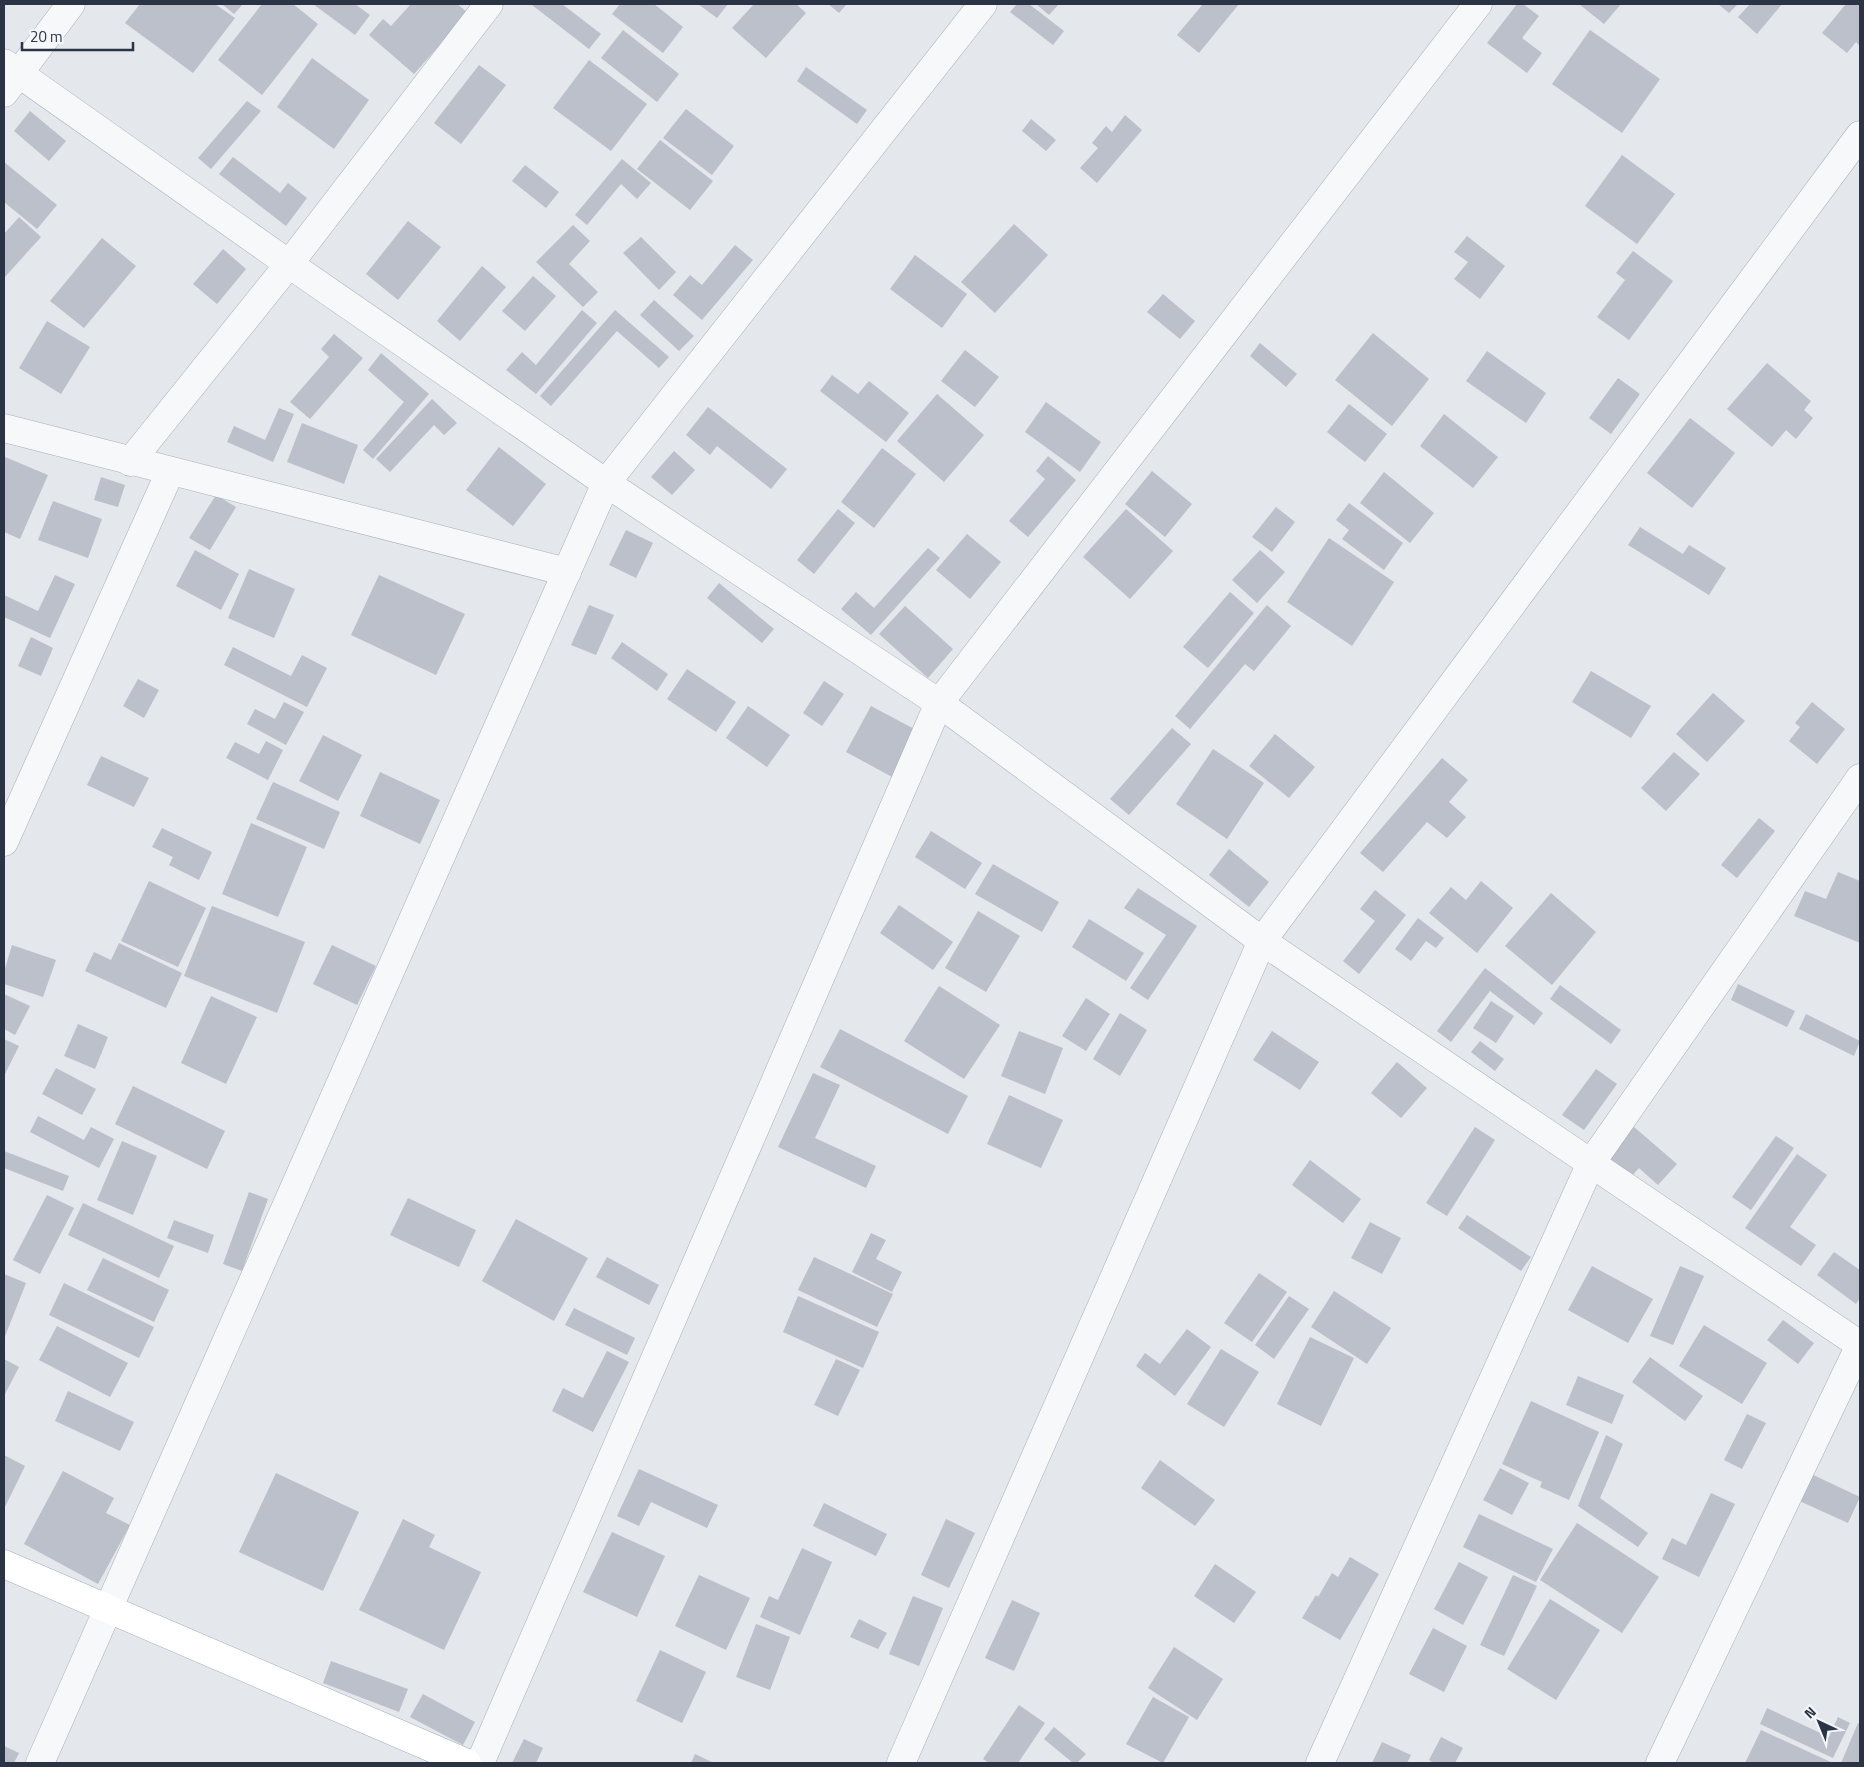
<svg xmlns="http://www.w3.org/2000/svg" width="1864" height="1767" font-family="'Titillium Web',sans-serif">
  <rect width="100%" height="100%" fill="#e4e7ec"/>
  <g fill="#bbc0ca">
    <path d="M140,4H215L235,18L193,73L125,23Z"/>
    <path d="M222,4H243L234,14Z"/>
    <path d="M262,4H293L318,24L262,95L218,60Z"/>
    <path d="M313,4H355L370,15L355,35Z"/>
    <path d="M411,4H457L468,13L414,74L369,35L383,19L391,26Z"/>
    <path d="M534,4H562L601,34L589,49L532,5Z"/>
    <path d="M620,4H654L683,27L663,53L612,14Z"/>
    <path d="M698,4H728L717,18Z"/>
    <path d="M754,4H796L806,13L766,58L732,28Z"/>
    <path d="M828,4H847L839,13Z"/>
    <path d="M1017,4H1029L1064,31L1053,45L1010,12Z"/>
    <path d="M1036,4H1059L1049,15Z"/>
    <path d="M1203,4H1239L1199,53L1177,35Z"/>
    <path d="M1517,4H1523L1539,16L1522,38L1542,53L1527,73L1487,43Z"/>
    <path d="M1579,4H1621L1604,24Z"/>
    <path d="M1718,4H1738L1729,13Z"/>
    <path d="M1750,4H1782L1757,34L1738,17Z"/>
    <path d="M1846,4H1860V46L1856,42L1847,53L1822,33Z"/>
    <path d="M623,30L679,74L657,102L601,58Z"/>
    <path d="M1590,30L1660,79L1622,133L1552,84Z"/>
    <path d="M312,58L369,100L334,149L277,107Z"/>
    <path d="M589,60L647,104L611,151L553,108Z"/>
    <path d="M479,65L506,85L461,144L434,123Z"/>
    <path d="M806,67L867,110L857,124L797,81Z"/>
    <path d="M247,101L261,111L211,169L198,158Z"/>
    <path d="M686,109L734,146L712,175L663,138Z"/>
    <path d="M30,111L66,141L49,161L14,131Z"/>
    <path d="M1125,115L1142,130L1097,183L1080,168L1098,148L1092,143L1106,126L1112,132Z"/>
    <path d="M1031,119L1056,140L1046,151L1022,131Z"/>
    <path d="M660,140L713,181L690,210L637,169Z"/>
    <path d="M1622,155L1675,194L1637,244L1585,206Z"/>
    <path d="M233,157L280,193L288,183L307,198L286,226L219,174Z"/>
    <path d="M622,159L651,183L637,199L621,184L587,225L575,215Z"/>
    <path d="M4,162L57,205L37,229L4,202Z"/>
    <path d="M525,165L559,192L546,208L512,181Z"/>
    <path d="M19,217L41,237L4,278V234Z"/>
    <path d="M408,221L441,247L398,300L366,274Z"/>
    <path d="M1014,224L1048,255L995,313L961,282Z"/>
    <path d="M573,225L590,241L569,264L598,292L583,307L536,262Z"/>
    <path d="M1467,236L1505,266L1480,299L1454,279L1468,262L1454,252Z"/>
    <path d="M641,237L676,272L659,290L623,253Z"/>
    <path d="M102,238L136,266L84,328L50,301Z"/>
    <path d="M735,245L753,260L702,320L673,295L690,275L702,285Z"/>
    <path d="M223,249L246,269L217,304L193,284Z"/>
    <path d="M1633,251L1673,281L1629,340L1597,317L1625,280L1616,273Z"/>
    <path d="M915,255L967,294L942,328L890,289Z"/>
    <path d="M482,266L506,287L460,341L437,321Z"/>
    <path d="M533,276L556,296L525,331L502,311Z"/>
    <path d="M1163,294L1195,321L1180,339L1147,312Z"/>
    <path d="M654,300L694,336L679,351L640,315Z"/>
    <path d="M582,310L597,323L536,394L506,370L522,352L536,365Z"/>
    <path d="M615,310L669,357L659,368L617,331L551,406L540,396Z"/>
    <path d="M47,321L90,347L61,394L19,368Z"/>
    <path d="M1373,333L1429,379L1392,426L1335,380Z"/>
    <path d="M334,334L363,358L310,419L290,402L329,357L321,349Z"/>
    <path d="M1260,343L1297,374L1286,387L1250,356Z"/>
    <path d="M965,350L999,377L975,407L941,381Z"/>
    <path d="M1487,351L1546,393L1526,423L1466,381Z"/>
    <path d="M381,353L429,394L373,459L363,450L404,402L368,370Z"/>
    <path d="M1767,363L1811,401L1804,410L1813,418L1796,439L1786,430L1772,447L1727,409Z"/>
    <path d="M832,375L858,394L869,381L909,413L886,442L820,391Z"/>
    <path d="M1618,378L1640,394L1611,434L1589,418Z"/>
    <path d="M937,394L984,435L944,482L897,441Z"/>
    <path d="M432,399L457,423L444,435L434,425L390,472L376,459Z"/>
    <path d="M1046,402L1101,442L1080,472L1025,432Z"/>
    <path d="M1349,404L1387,434L1365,462L1327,432Z"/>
    <path d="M708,407L787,469L771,489L717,446L710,455L686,435Z"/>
    <path d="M279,408L294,414L273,462L227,442L234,426L265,440Z"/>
    <path d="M1444,414L1498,457L1473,488L1420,446Z"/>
    <path d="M1690,418L1735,453L1692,508L1647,473Z"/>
    <path d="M302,423L358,445L344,484L287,462Z"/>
    <path d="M499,447L546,484L513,526L466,490Z"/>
    <path d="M882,448L916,474L874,528L841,502Z"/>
    <path d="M674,451L695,470L672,495L651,477Z"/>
    <path d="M1048,456L1076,480L1028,537L1009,521L1045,479L1036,471Z"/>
    <path d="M5,457L48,475L20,539L4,532Z"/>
    <path d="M1152,471L1192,504L1165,537L1125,504Z"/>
    <path d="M1384,472L1434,513L1410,543L1360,503Z"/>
    <path d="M101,477L125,485L118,507L94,500Z"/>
    <path d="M216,495L236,507L210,550L189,538Z"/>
    <path d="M53,501L102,519L88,558L38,540Z"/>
    <path d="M1349,503L1403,543L1384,570L1342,539L1349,530L1336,520Z"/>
    <path d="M1276,507L1295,522L1272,552L1252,537Z"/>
    <path d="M838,509L855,523L814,574L797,560Z"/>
    <path d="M1126,509L1173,551L1130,599L1083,557Z"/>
    <path d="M1640,527L1683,554L1689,545L1726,568L1709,595L1628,545Z"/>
    <path d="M626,530L653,543L636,578L609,565Z"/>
    <path d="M967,534L1001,562L970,599L936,570Z"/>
    <path d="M1329,538L1394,582L1352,646L1287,602Z"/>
    <path d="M928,548L940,558L871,635L841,609L856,592L874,608Z"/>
    <path d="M195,550L239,574L221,610L176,586Z"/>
    <path d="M1260,550L1285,572L1257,603L1232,580Z"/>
    <path d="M249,569L295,589L274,638L228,618Z"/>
    <path d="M55,575L75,584L50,638L4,617V595L38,611Z"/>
    <path d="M379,575L465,614L436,675L351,635Z"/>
    <path d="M719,583L774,629L762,643L707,598Z"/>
    <path d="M1230,592L1254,613L1208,668L1183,647Z"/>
    <path d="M589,605L614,615L596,655L571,645Z"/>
    <path d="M1267,605L1291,626L1254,671L1245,664L1190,729L1175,716Z"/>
    <path d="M905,606L953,649L928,678L879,634Z"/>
    <path d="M31,637L53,648L41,676L18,666Z"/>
    <path d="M622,642L668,674L657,691L611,658Z"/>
    <path d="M233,647L291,676L302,655L327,668L307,707L224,665Z"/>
    <path d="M687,669L736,702L716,732L667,699Z"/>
    <path d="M1591,671L1651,706L1631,738L1572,702Z"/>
    <path d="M138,679L159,690L144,718L123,706Z"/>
    <path d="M824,681L844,694L822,726L803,713Z"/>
    <path d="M1713,693L1745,721L1707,762L1676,734Z"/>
    <path d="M284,702L304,712L286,745L247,724L255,709L275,719Z"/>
    <path d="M1812,702L1845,729L1817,764L1789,741L1800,727L1795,723Z"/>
    <path d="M748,706L790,735L767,767L726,738Z"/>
    <path d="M871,706L920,732L894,778L846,752Z"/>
    <path d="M1172,728L1191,744L1129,815L1110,799Z"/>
    <path d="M1275,734L1315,767L1289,798L1249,766Z"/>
    <path d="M323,735L362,755L338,801L299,781Z"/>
    <path d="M266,741L283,750L268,780L226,758L235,742L259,754Z"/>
    <path d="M1213,749L1264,783L1227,839L1176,804Z"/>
    <path d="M1674,752L1700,774L1666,811L1641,788Z"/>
    <path d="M101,756L149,778L134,807L87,785Z"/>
    <path d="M1442,758L1468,780L1449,802L1466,817L1447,838L1427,822L1383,872L1360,853Z"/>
    <path d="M380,772L440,800L420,844L360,816Z"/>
    <path d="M273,782L340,812L324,849L256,819Z"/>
    <path d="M1759,818L1775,831L1737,878L1721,865Z"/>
    <path d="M251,823L307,847L278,917L222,894Z"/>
    <path d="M162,828L212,852L199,880L169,865L173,857L152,847Z"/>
    <path d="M931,831L982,863L965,889L915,857Z"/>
    <path d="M1229,849L1269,882L1249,907L1209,875Z"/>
    <path d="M993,864L1059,902L1042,932L975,894Z"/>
    <path d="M1838,872L1860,881V943L1794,916L1805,891L1826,899Z"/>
    <path d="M149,881L206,908L178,967L121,941Z"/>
    <path d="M1481,881L1513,908L1477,953L1429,913L1451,887L1466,900Z"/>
    <path d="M1138,888L1197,926L1148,1000L1130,988L1166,935L1124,908Z"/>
    <path d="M1375,890L1406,915L1359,974L1343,961L1375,921L1360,909Z"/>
    <path d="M1551,893L1596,932L1552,985L1505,946Z"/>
    <path d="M899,905L953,942L933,970L880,933Z"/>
    <path d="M212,906L305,942L277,1013L184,976Z"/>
    <path d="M978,911L1020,936L986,992L945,968Z"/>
    <path d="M1418,918L1444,938L1436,948L1426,941L1411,961L1395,949Z"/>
    <path d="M1089,919L1144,953L1126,981L1072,947Z"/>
    <path d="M119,943L182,973L166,1008L85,971L94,952L111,960Z"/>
    <path d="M12,945L56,960L43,997L4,984V972Z"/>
    <path d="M332,945L376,966L357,1005L313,984Z"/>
    <path d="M1485,968L1543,1013L1534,1025L1490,991L1451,1042L1437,1031Z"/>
    <path d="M1738,984L1795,1011L1787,1027L1731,1000Z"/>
    <path d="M1560,985L1621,1030L1611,1044L1550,999Z"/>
    <path d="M939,986L1000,1025L964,1079L904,1041Z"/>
    <path d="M4,994L30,1006L15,1035L4,1029Z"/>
    <path d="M211,996L257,1017L226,1084L181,1063Z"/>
    <path d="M1086,998L1110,1014L1086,1051L1062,1036Z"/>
    <path d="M1491,1001L1514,1016L1496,1043L1473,1028Z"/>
    <path d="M1120,1013L1147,1030L1120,1076L1093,1059Z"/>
    <path d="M1806,1014L1860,1041L1854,1056L1799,1029Z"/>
    <path d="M78,1024L108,1037L95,1069L64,1056Z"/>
    <path d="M840,1029L968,1096L948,1134L820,1067Z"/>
    <path d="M1019,1031L1063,1048L1045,1094L1001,1076Z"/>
    <path d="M1272,1031L1319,1062L1300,1090L1253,1060Z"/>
    <path d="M4,1039L19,1046L4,1076Z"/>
    <path d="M1480,1041L1504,1059L1495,1071L1471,1052Z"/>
    <path d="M1397,1062L1427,1088L1401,1118L1371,1093Z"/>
    <path d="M56,1068L96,1089L82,1115L42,1094Z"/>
    <path d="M1596,1069L1617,1084L1584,1130L1562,1115Z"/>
    <path d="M813,1073L840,1085L815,1138L876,1166L866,1188L778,1147Z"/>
    <path d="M133,1086L225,1131L207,1169L115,1124Z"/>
    <path d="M1009,1095L1063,1120L1041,1168L987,1144Z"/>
    <path d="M38,1116L84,1140L91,1127L114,1139L99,1168L30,1132Z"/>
    <path d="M1475,1127L1495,1140L1447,1216L1426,1203Z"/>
    <path d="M1634,1127L1677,1164L1658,1185L1639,1168L1630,1178L1607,1159Z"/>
    <path d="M1776,1136L1794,1148L1751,1210L1732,1197Z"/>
    <path d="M122,1141L157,1156L133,1215L97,1200Z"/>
    <path d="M4,1151L69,1176L63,1191L4,1168Z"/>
    <path d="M1797,1154L1827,1175L1790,1227L1816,1245L1801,1266L1745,1228Z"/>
    <path d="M1310,1160L1361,1199L1343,1223L1292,1185Z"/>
    <path d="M249,1192L268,1199L242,1271L223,1264Z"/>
    <path d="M47,1195L74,1208L40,1274L13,1260Z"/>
    <path d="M408,1198L476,1230L459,1267L390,1235Z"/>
    <path d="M83,1203L174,1246L159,1278L68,1235Z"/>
    <path d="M1467,1215L1531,1257L1521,1271L1458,1228Z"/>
    <path d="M516,1219L588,1258L554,1321L482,1281Z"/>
    <path d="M174,1220L214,1235L208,1253L167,1238Z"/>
    <path d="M1370,1222L1401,1238L1382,1274L1351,1258Z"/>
    <path d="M871,1233L886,1240L876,1259L902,1272L892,1292L852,1272Z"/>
    <path d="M1834,1252L1860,1270V1298L1856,1304L1817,1275Z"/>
    <path d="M607,1257L659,1285L649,1305L596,1277Z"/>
    <path d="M814,1257L893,1294L877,1327L798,1290Z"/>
    <path d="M103,1258L169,1290L154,1322L87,1290Z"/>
    <path d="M1592,1266L1653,1299L1628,1343L1568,1310Z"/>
    <path d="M1680,1266L1704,1276L1673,1345L1650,1336Z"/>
    <path d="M1259,1273L1287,1292L1252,1342L1224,1323Z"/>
    <path d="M4,1274L26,1283L4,1339Z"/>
    <path d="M64,1283L154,1327L139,1358L49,1315Z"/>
    <path d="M1334,1291L1391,1328L1367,1364L1311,1327Z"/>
    <path d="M798,1296L879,1332L863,1368L783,1332Z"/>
    <path d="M1289,1296L1309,1309L1274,1359L1255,1345Z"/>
    <path d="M574,1308L635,1338L627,1355L565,1325Z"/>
    <path d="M1783,1320L1814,1343L1798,1364L1767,1340Z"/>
    <path d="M1704,1325L1767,1363L1742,1404L1679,1366Z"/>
    <path d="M57,1326L128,1363L110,1397L39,1360Z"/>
    <path d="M1187,1329L1211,1347L1175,1396L1136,1366L1145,1353L1160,1364Z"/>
    <path d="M1310,1337L1354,1358L1321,1426L1277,1404Z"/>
    <path d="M1221,1349L1259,1372L1224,1427L1187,1404Z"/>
    <path d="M607,1351L629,1362L593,1432L552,1411L563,1388L583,1398Z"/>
    <path d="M1650,1357L1703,1396L1685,1421L1632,1382Z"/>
    <path d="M4,1359L19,1367L4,1396Z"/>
    <path d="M836,1359L860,1370L838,1416L814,1405Z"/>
    <path d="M1578,1376L1624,1395L1612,1424L1566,1405Z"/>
    <path d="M68,1391L134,1422L120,1451L55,1421Z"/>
    <path d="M1531,1401L1599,1432L1569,1500L1540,1487L1542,1482L1502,1464Z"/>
    <path d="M1747,1414L1766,1423L1742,1469L1724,1460Z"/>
    <path d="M1606,1435L1623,1444L1600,1498L1648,1533L1638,1547L1578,1506Z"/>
    <path d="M4,1455L25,1466L4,1509Z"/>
    <path d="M1160,1460L1215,1500L1195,1526L1141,1488Z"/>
    <path d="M1500,1468L1529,1483L1512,1515L1483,1500Z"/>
    <path d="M639,1469L718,1505L707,1528L651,1502L639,1526L617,1516Z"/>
    <path d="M63,1471L114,1498L106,1513L130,1525L98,1584L24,1544Z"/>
    <path d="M1807,1472L1860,1497L1848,1523L1795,1499Z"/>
    <path d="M276,1473L359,1512L323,1591L239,1552Z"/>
    <path d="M1711,1493L1735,1504L1699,1577L1662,1559L1672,1538L1686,1545Z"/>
    <path d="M824,1503L887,1534L876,1556L813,1526Z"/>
    <path d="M1479,1514L1553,1549L1536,1582L1463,1547Z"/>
    <path d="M403,1519L435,1535L429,1547L481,1572L444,1650L359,1610Z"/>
    <path d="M946,1519L975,1533L949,1588L921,1575Z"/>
    <path d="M1577,1523L1659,1577L1622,1633L1540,1580Z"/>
    <path d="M612,1532L665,1556L637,1617L583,1592Z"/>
    <path d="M802,1548L832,1562L800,1635L760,1617L769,1596L778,1600Z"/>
    <path d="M1350,1557L1379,1574L1340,1640L1302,1618L1316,1595L1318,1597L1332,1573L1338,1577Z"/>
    <path d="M1459,1562L1488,1577L1463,1625L1434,1609Z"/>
    <path d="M1215,1564L1256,1592L1234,1623L1194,1596Z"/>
    <path d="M699,1575L750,1598L726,1650L675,1626Z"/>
    <path d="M1513,1575L1537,1586L1504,1656L1480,1645Z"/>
    <path d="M913,1596L943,1608L919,1666L889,1654Z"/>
    <path d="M1550,1599L1600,1630L1556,1700L1507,1669Z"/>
    <path d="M1012,1600L1040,1613L1014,1671L985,1658Z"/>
    <path d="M859,1619L887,1633L878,1649L850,1637Z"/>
    <path d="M756,1624L790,1637L770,1690L736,1677Z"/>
    <path d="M1433,1628L1467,1646L1444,1692L1409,1674Z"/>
    <path d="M1174,1647L1223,1679L1197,1720L1148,1688Z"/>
    <path d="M660,1650L706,1672L682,1723L636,1701Z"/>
    <path d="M331,1661L408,1689L399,1712L323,1683Z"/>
    <path d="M423,1694L475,1722L463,1745L410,1717Z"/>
    <path d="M1153,1697L1189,1717L1163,1763L1126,1744Z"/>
    <path d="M1019,1705L1045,1723L1018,1763H989L983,1759Z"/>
    <path d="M1767,1708L1829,1737L1838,1717L1850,1723L1833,1758L1760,1724Z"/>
    <path d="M1858,1723L1860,1724V1763H1841Z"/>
    <path d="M1054,1727L1086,1754L1077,1763H1073L1044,1739Z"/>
    <path d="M1761,1730L1833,1763H1745Z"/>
    <path d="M1441,1737L1463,1748L1455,1763H1434L1429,1760Z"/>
    <path d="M524,1739L543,1748L536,1763H512Z"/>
    <path d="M1382,1742L1411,1755L1407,1763H1372Z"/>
    <path d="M4,1746L19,1753L14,1763H4Z"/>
    <path d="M695,1754L714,1763H691Z"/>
  </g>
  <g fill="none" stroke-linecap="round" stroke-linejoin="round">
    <g stroke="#a9aeb7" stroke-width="29">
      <g id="minor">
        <path d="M4,63L289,264L606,483L939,703L1262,941L1860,1345"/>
        <path d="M4,93L71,4"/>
        <path d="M4,428L567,572"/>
        <path d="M130,462L289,264L489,4"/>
        <path d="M4,842L170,472"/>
        <path d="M40,1763L606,483L983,4"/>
        <path d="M480,1763L939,703L1478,4"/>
        <path d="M901,1763L1262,941L1860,135"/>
        <path d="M1320,1763L1591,1163L1860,778"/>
        <path d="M1660,1763L1860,1345"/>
      </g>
    </g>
    <g stroke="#a3abb8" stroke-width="29">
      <path id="major" d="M4,1564L467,1763"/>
    </g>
    <use href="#minor" stroke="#f7f8fa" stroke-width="28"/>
    <use href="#major" stroke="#fff" stroke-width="28"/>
  </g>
  <rect width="1864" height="1767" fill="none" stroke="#2b3445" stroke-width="10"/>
  <g transform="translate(1819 1722) rotate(316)" stroke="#f4f6f9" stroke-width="4" paint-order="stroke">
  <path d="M0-4L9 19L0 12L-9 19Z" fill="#2b3445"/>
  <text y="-8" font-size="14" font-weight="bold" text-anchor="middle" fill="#2b3445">N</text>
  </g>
  <path d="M22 42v8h111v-8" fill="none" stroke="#2b3445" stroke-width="2.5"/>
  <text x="30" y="42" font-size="15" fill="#2b3445" stroke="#f4f6f9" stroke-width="4" paint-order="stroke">20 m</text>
</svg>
